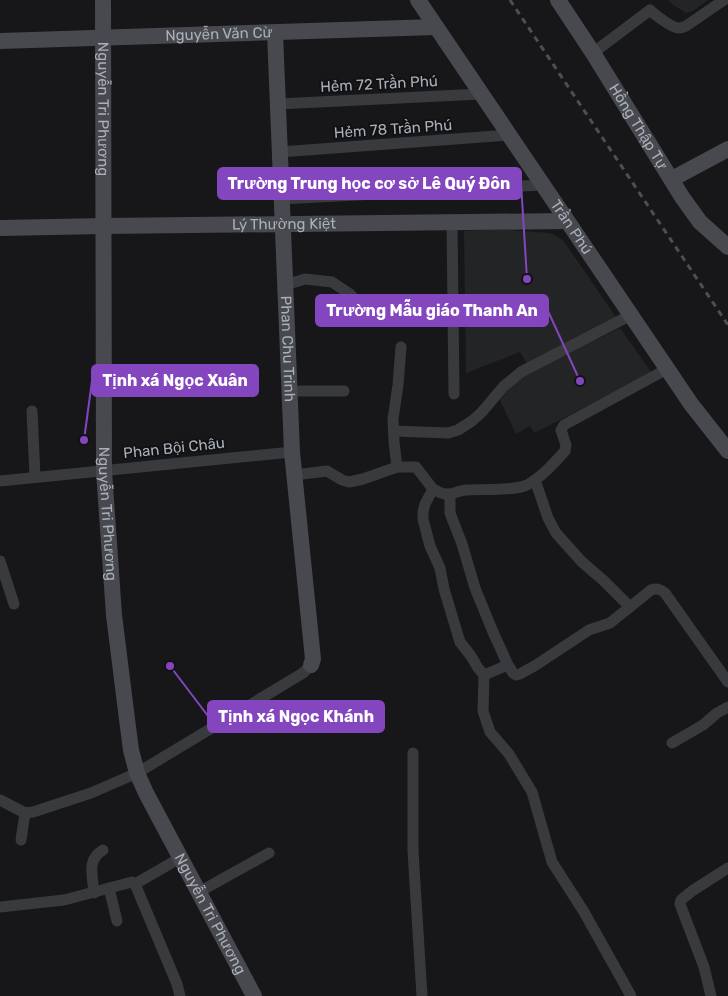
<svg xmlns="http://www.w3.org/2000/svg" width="728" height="996" font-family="Rubik,sans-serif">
  <rect width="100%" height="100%" fill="#171719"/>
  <g fill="#232426">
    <path d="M668,0H708L693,11L686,13L672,4Z"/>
    <path d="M496,229L550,233L563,240L616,317L528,365L520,352L466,373L464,231Z"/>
    <path d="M620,328L654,376L630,385L534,433L530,426L516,434L500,400L512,384L519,378Z"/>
  </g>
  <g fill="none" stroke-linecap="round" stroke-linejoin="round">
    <g stroke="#393a3e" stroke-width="11">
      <path d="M593,53L650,10C655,15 671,27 678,28C682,28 683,27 686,26L724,0"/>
      <path d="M278,104L481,94"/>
      <path d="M280,152L509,135"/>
      <path d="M282,199L542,185"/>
      <path d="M452,222L454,394"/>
      <path d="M285,285L305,279L332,282L350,294L371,321"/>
      <path d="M290,391H344"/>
      <path d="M32,411L35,477"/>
      <path d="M394,431L448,433L458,430L472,421L482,412L503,387L521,372L631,315"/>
      <path d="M397,467L394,442L393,419L398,385L401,347"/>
      <path d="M294,475L327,471L342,480L349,482L363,479L397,467H416L433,489"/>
      <path d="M535,480L548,518L556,533L582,562L603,580L630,607"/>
      <path d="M0,481L292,452"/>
      <path d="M450,495V513L462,544L475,588L493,632L508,665L513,673L516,675L520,674L536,665L589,630L610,623L651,590C657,588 660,589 665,593L728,682"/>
      <path d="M0,561L14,604"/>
      <path d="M484,675L508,665"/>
      <path d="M672,743L703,725L717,713L728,707"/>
      <path d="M413,753V851L422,996"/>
      <path d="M0,800L25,813L33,812L91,793L137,773L303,673L311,665"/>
      <path d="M21,840L25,813"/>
      <path d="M135,884L180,858"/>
      <path d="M109,888L117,921"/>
      <path d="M199,892L269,853"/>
      <path d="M94,893C93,876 86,860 103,850"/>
      <path d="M0,907L64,900L132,882L135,884L177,984L180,996"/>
      <path d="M631,996L584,912L552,862L532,792L509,754L490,732L483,711L484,675L478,668L471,656L460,642L444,589L440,568L430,546L423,519V512L425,504L433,489C438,492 442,494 447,494C453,495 459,490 466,490C481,489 515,491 527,485C542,477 554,463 565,451L566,445L561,430L564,425L667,369"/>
      <path d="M711,996L704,967L680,904L681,900L692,891L728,868"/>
    </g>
    <g stroke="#47494e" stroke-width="16">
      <path id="s1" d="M103,0L104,471L114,615L128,727L131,750L137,773L146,793L254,996"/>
      <path id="s2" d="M418,0L691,404L728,451"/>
      <path id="s3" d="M558,0L593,53L682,197L700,222L728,247"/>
      <path id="s4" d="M275,33L292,452L313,659L311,665"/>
      <path id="s5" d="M0,41L436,27"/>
      <path d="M672,179L728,149"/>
      <path id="s6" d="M0,228L104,226L566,221"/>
    </g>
    <path stroke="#4c4e53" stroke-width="3" stroke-dasharray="6 5" stroke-linecap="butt" d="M510,0L728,325"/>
  </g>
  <g text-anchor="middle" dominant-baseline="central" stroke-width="4" stroke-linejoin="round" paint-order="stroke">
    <g font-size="15" fill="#aaafb9" stroke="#121214">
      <text stroke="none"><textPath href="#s5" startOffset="219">Nguyễn Văn Cừ</textPath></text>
      <text transform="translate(379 84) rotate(-3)">Hẻm 72 Trần Phú</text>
      <text stroke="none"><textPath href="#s1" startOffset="109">Nguyễn Tri Phương</textPath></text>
      <text stroke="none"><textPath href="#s3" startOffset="150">Hồng Thập Tự</textPath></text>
      <text transform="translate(393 129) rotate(-4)">Hẻm 78 Trần Phú</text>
      <text stroke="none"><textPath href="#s6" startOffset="284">Lý Thường Kiệt</textPath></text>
      <text stroke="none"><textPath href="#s2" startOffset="274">Trần Phú</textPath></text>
      <text stroke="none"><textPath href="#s4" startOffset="316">Phan Chu Trinh</textPath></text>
      <text transform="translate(174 448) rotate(-6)">Phan Bội Châu</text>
      <text stroke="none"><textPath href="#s1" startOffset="514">Nguyễn Tri Phương</textPath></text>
      <text stroke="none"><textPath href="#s1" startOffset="934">Nguyễn Tri Phương</textPath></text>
    </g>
  </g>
  <path fill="none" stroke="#8446be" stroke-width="2" d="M527 279L521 183M580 381L548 311M84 440L92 381M170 666L208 716"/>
  <g fill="#8446be" stroke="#121214" stroke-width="2">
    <circle cx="527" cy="279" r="5"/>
    <circle cx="580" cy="381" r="5"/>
    <circle cx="84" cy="440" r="5"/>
    <circle cx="170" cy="666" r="5"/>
  </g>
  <g fill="#8446be" stroke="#8446be" stroke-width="2">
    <rect x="218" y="168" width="303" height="31" rx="5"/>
    <rect x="316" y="295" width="232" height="31" rx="5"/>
    <rect x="92" y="365" width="166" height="31" rx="5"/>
    <rect x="208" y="701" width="176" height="31" rx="5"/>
  </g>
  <g font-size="16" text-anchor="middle" font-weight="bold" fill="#fff">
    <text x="369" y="189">Trường Trung học cơ sở Lê Quý Đôn</text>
    <text x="432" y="316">Trường Mẫu giáo Thanh An</text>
    <text x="175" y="386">Tịnh xá Ngọc Xuân</text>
    <text x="296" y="722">Tịnh xá Ngọc Khánh</text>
  </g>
</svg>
